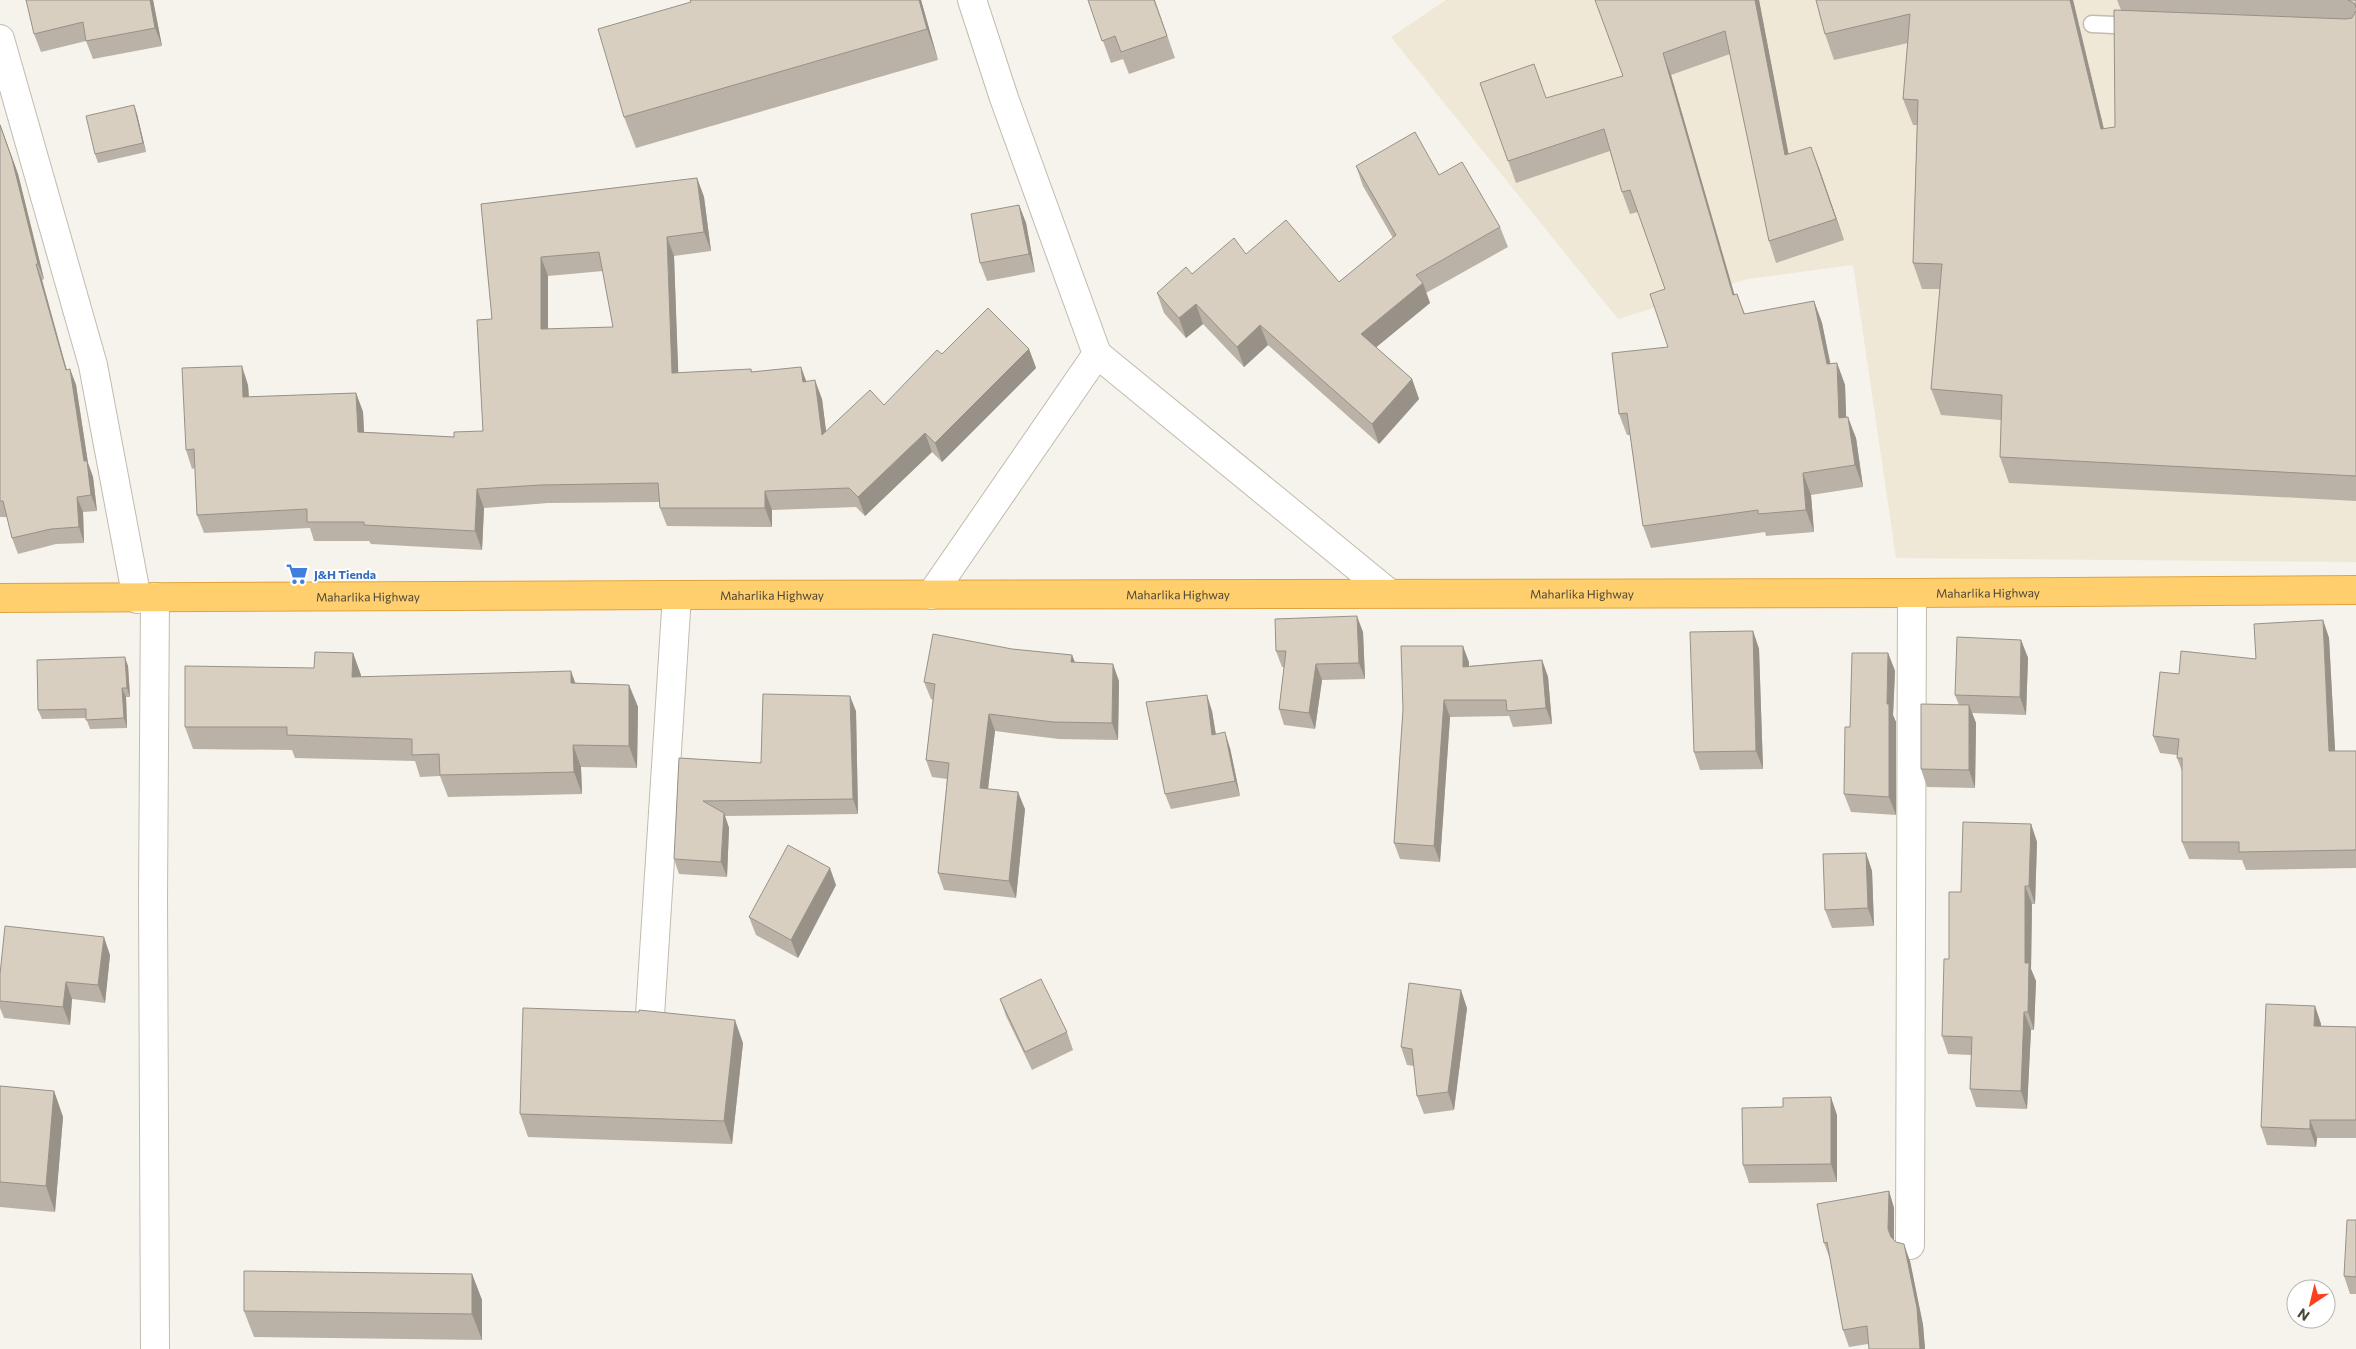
<svg xmlns="http://www.w3.org/2000/svg" width="2356" height="1349" font-family="Commissioner,sans-serif">
  <rect width="100%" height="100%" fill="#f6f3ec"/>
  <path fill="#efe8d6" d="M1446,0H2356V562L1896,558L1853,265L1748,279L1618,319L1391,37Z"/>
  <g fill="none" stroke-linecap="round" stroke-linejoin="round">
    <g stroke="#c2bbae" stroke-width="19">
      <path id="lane" d="M2092,24L2136,26"/>
    </g>
    <g stroke="#c2bbae" stroke-width="30">
      <g id="street">
        <path d="M0,39L93,365L137,599"/>
        <path d="M1097,354L1389,593"/>
        <path d="M931,595L1097,354L1004,98L972,0"/>
        <path d="M155,597L153,898L155,1349"/>
        <path d="M650,1015L677,595"/>
        <path d="M1910,1245L1912,593"/>
      </g>
    </g>
    <g stroke="#e0a43c" stroke-width="30">
      <g id="highway">
        <path id="s1" d="M0,598L677,595L1912,593L2356,590"/>
      </g>
    </g>
    <use href="#lane" stroke="#fff" stroke-width="16"/>
    <use href="#street" stroke="#fff" stroke-width="28"/>
    <use href="#highway" stroke="#ffcf6e" stroke-width="28"/>
  </g>
  <g fill="#bab2a6" fill-rule="evenodd">
    <path d="M153,0L162,46L93,59L86,41L41,52L34,34Z"/>
    <path d="M921,0L938,60L636,148L624,117L691,2Z"/>
    <path d="M1088,0H1155L1175,58L1129,74L1123,59L1111,63Z"/>
    <path d="M1759,0L1788,154L1819,168L1844,240L1776,263L1769,241L1730,54L1671,75L1734,295L1737,294L1745,314L1814,301L1822,323L1830,364L1837,363L1845,385L1846,417L1856,438L1863,487L1811,495L1814,532L1766,536L1765,532L1651,548L1643,526L1630,435H1627L1619,414L1668,347L1665,289L1638,212L1630,214L1622,192L1610,151L1516,183L1480,83L1547,98L1623,76Z"/>
    <path d="M1816,0H2073L2104,129L2115,127L2121,10L2117,0H2356V501L2009,483L2000,457L2001,420L1941,415L1931,389L1940,289H1922L1913,263L1917,125H1913L1903,99L1908,43L1834,60L1825,34Z"/>
    <path d="M134,105L137,114L146,152L98,163L95,154Z"/>
    <path d="M0,124L18,174L44,279L42,280L67,370L70,369L76,385L88,463L93,477L97,511L83,512L84,543L56,544L18,554L12,538L7,517H0Z"/>
    <path d="M1356,166L1439,175L1500,227L1508,247L1426,293L1430,303L1376,347L1412,379L1419,399L1379,444L1268,345L1244,367L1203,324L1186,338L1164,313L1157,293L1246,254L1339,282L1393,238L1363,186Z"/>
    <path d="M697,178L704,197L711,251L674,256L678,373L751,369L752,372L801,367L806,382L822,399L826,432L884,405L942,354L1029,349L1036,368L942,462L932,452L865,516L856,507L772,510V527L667,526L660,508V502L548,503L484,508L482,550L371,544L369,541H314L310,528L204,533L197,515L195,468L192,469L186,450L248,385L249,397L356,393L363,412L364,432L454,437L483,431L492,319L481,204ZM603,271L613,327L548,329V276Z"/>
    <path d="M1019,205L1026,223L1035,272L987,281L980,263Z"/>
    <path d="M2323,620L2329,638L2335,751H2356V868L2246,870L2242,860L2189,859L2182,842V771L2177,758V755L2160,753L2153,736L2179,674L2256,659Z"/>
    <path d="M1753,631L1759,649L1763,769L1700,770L1694,752Z"/>
    <path d="M1363,632L1365,679L1322,680L1315,729L1284,725L1279,709L1284,667H1282L1276,651Z"/>
    <path d="M2021,640L2028,658L2026,715L1972,713L1976,723L1975,788L1927,787L1921,769L1959,705L1955,695Z"/>
    <path d="M1012,649L1072,655L1075,662L1119,681L1118,740L1059,739L995,731L988,789L1025,809L1016,898L944,890L938,873L947,779L932,777L926,760L933,700L931,699L924,682Z"/>
    <path d="M353,653L361,677L575,683L629,685L638,707L637,768L581,767L582,794L448,797L440,776L420,777L415,761L295,758L292,750L193,749L185,727L314,668Z"/>
    <path d="M1888,653L1895,671L1893,715L1896,722V815L1851,812L1844,794L1850,727Z"/>
    <path d="M1542,660L1548,677L1552,724L1513,727L1509,716L1450,717L1440,862L1400,859L1394,843L1403,710L1469,662V666Z"/>
    <path d="M128,666L130,697H126L127,728L90,729L86,718L42,719L38,710Z"/>
    <path d="M856,711L858,814L725,816L729,828L727,877L679,874L674,859L679,758L761,763Z"/>
    <path d="M1212,711L1216,734L1230,748L1240,796L1171,809L1165,794Z"/>
    <path d="M2031,824L2037,842L2035,904H2032L2031,969L2036,981L2034,1030H2031L2027,1109L1976,1107L1970,1089L1971,1055L1948,1054L1942,1036L1961,892Z"/>
    <path d="M1866,853L1872,871L1874,926L1832,928L1825,910Z"/>
    <path d="M836,885L798,958L756,935L749,917Z"/>
    <path d="M110,955L105,1003L72,999L70,1025L4,1018L0,1008V974Z"/>
    <path d="M1000,999L1067,1032L1073,1050L1032,1070L1006,1016Z"/>
    <path d="M2315,1006L2321,1024V1026L2356,1027V1138H2317L2316,1147L2267,1145L2261,1127Z"/>
    <path d="M1467,1008L1454,1110L1424,1114L1417,1096L1414,1066L1407,1065L1401,1047Z"/>
    <path d="M639,1012L743,1043L732,1144L528,1137L520,1114Z"/>
    <path d="M0,1086L54,1091L63,1117L55,1212L0,1207Z"/>
    <path d="M1837,1115V1182L1749,1183L1743,1165Z"/>
    <path d="M1889,1191L1894,1208V1240L1910,1261L1923,1325L1925,1349H1869L1868,1344L1849,1347L1843,1330L1830,1259L1824,1243Z"/>
    <path d="M2356,1220V1294H2350L2344,1276Z"/>
    <path d="M472,1274L482,1300V1340L254,1337L244,1311Z"/>
  </g>
  <g fill="#979187">
    <path d="M150,0H153L162,46L155,28Z"/>
    <path d="M919,0H921L938,60L927,29Z"/>
    <path d="M1755,0H1759L1793,177L1785,155Z"/>
    <path d="M2070,0H2073L2110,155L2101,129Z"/>
    <path d="M1663,53L1671,75L1741,317L1733,295Z"/>
    <path d="M134,105L137,114L146,152L143,143Z"/>
    <path d="M0,124L18,174L44,279L38,264Z"/>
    <path d="M1811,147L1819,168L1844,240L1836,219Z"/>
    <path d="M697,178L704,197L711,251L704,232Z"/>
    <path d="M1019,205L1026,223L1035,272L1029,254Z"/>
    <path d="M667,237L674,256L679,392L672,373Z"/>
    <path d="M541,257L548,276V348L541,329Z"/>
    <path d="M36,264L42,280L71,386L66,370Z"/>
    <path d="M1423,283L1430,303L1368,354L1361,334Z"/>
    <path d="M1814,301L1822,323L1835,386L1827,364Z"/>
    <path d="M1196,304L1203,324L1186,338L1179,318Z"/>
    <path d="M1260,325L1268,345L1244,367L1237,347Z"/>
    <path d="M1029,349L1036,368L942,462L935,443Z"/>
    <path d="M1837,363L1845,385L1847,440L1839,418Z"/>
    <path d="M242,366L248,385L250,416L243,397Z"/>
    <path d="M801,367L808,386L803,382Z"/>
    <path d="M70,369L76,385L88,463L93,477L97,511L91,495L84,461Z"/>
    <path d="M1412,379L1419,399L1379,444L1372,424Z"/>
    <path d="M815,380L822,399L829,454L822,435Z"/>
    <path d="M356,393L363,412L365,451L358,432Z"/>
    <path d="M1848,417L1856,438L1863,487L1855,465Z"/>
    <path d="M925,433L932,452L865,516L858,497Z"/>
    <path d="M1803,473L1811,495L1814,532L1806,510Z"/>
    <path d="M477,489L484,508L482,550L475,531Z"/>
    <path d="M765,491L772,510V527L765,508Z"/>
    <path d="M77,497L83,512L84,543L79,527Z"/>
    <path d="M1357,616L1363,632L1365,679L1359,663Z"/>
    <path d="M2323,620L2329,638L2336,768L2329,751Z"/>
    <path d="M1753,631L1759,649L1763,769L1756,751Z"/>
    <path d="M2021,640L2028,658L2026,715L2020,697Z"/>
    <path d="M1463,646L1469,662V683L1463,667Z"/>
    <path d="M353,653L361,675V699L352,677Z"/>
    <path d="M1888,653L1895,671L1893,715L1896,722V815L1889,797L1887,704Z"/>
    <path d="M1072,655L1078,672L1071,662Z"/>
    <path d="M125,657L128,666L130,697L127,688Z"/>
    <path d="M1542,660L1548,677L1552,724L1546,708Z"/>
    <path d="M1113,664L1119,681L1118,740L1112,723Z"/>
    <path d="M1316,664L1322,680L1315,729L1309,713Z"/>
    <path d="M571,671L579,693L571,683Z"/>
    <path d="M629,685L638,707L637,768L629,746Z"/>
    <path d="M122,688L126,697L127,728L124,718Z"/>
    <path d="M1207,695L1212,711L1218,750L1212,735Z"/>
    <path d="M850,696L856,711L858,814L853,799Z"/>
    <path d="M1444,700L1450,717L1440,862L1434,846Z"/>
    <path d="M1969,705L1976,723L1975,788L1969,770Z"/>
    <path d="M989,714L995,731L986,805L980,788Z"/>
    <path d="M1225,732L1230,748L1240,796L1235,781Z"/>
    <path d="M573,745L581,767L582,794L574,772Z"/>
    <path d="M1018,792L1025,809L1016,898L1009,881Z"/>
    <path d="M724,813L729,828L727,877L721,862Z"/>
    <path d="M2031,824L2037,842L2035,904L2029,886Z"/>
    <path d="M1866,853L1872,871L1874,926L1868,908Z"/>
    <path d="M830,868L836,885L798,958L791,940Z"/>
    <path d="M2025,886L2032,904L2031,969L2036,981L2034,1030L2028,1012L2025,963Z"/>
    <path d="M104,937L110,955L105,1003L98,985Z"/>
    <path d="M66,982L72,999L70,1025L63,1007Z"/>
    <path d="M1461,990L1467,1008L1454,1110L1448,1092Z"/>
    <path d="M2315,1006L2321,1024L2320,1044L2314,1026Z"/>
    <path d="M2024,1012L2031,1030L2027,1109L2021,1091Z"/>
    <path d="M735,1020L743,1043L732,1144L724,1121Z"/>
    <path d="M54,1091L63,1117L55,1212L46,1186Z"/>
    <path d="M1831,1097L1837,1115V1182L1831,1164Z"/>
    <path d="M2310,1120L2317,1138L2316,1147L2310,1129Z"/>
    <path d="M1889,1191L1894,1208V1245L1897,1253L1888,1229Z"/>
    <path d="M1904,1244L1910,1261L1923,1325L1925,1349H1920Z"/>
    <path d="M472,1274L482,1300V1340L472,1314Z"/>
  </g>
  <g fill="#d8cfc1" stroke="#979187" fill-rule="evenodd">
    <path d="M26,0H150L155,28L86,41L83,22L34,34Z"/>
    <path d="M690,0H919L927,29L624,117L598,29L691,2Z"/>
    <path d="M1088,0H1154L1167,36L1121,52L1115,36L1102,41Z"/>
    <path d="M1595,0H1755L1785,155L1811,147L1836,219L1769,241L1725,31L1663,53L1733,295L1737,294L1744,314L1814,301L1827,364L1837,363L1839,418L1848,417L1855,465L1803,473L1806,510L1758,514V510L1643,526L1627,413L1619,414L1612,353L1668,347L1650,294L1665,289L1630,190L1622,192L1604,129L1508,161L1480,83L1534,64L1546,98L1623,76Z"/>
    <path d="M1816,0H2070L2101,129L2115,127L2114,10L2346,19L2352,18L2356,11V476L2000,457L2002,395L1931,389L1942,264L1913,263L1918,100L1903,99L1910,14L1825,34Z"/>
    <path d="M2348,0H2356V8L2355,4Z"/>
    <path d="M134,105L143,143L95,154L86,116Z"/>
    <path d="M0,125L12,159L38,264H36L66,370L70,369L84,461H87L91,495L77,497L79,527L51,529L12,538L3,501H0Z"/>
    <path d="M1415,132L1439,175L1462,162L1500,227L1416,275L1423,283L1361,334L1412,379L1372,424L1260,325L1237,347L1196,304L1179,318L1157,293L1186,267L1192,274L1234,238L1246,254L1286,220L1339,282L1396,235L1356,166Z"/>
    <path d="M697,178L704,232L667,237L672,373L751,369V372L801,367L803,382L815,380L822,435L870,390L884,405L937,350L942,354L988,308L1029,349L935,443L925,433L858,497L849,488L765,491V508H660L658,483L541,485L477,489L475,531L364,525V522H307V509L197,515L194,449L186,450L182,368L242,366L243,397L356,393L358,432L454,437V432L483,431L477,320L492,319L481,204ZM599,252L613,327L541,329V257Z"/>
    <path d="M1019,205L1029,254L980,263L971,214Z"/>
    <path d="M1357,616L1359,663L1316,664L1309,713L1279,709L1286,651H1276L1275,619Z"/>
    <path d="M2323,620L2329,751H2356V850L2239,852V842H2182V758H2177L2179,739L2153,736L2160,672L2179,674L2181,651L2256,659L2254,624Z"/>
    <path d="M1753,631L1756,751L1694,752L1690,632Z"/>
    <path d="M933,634L1012,649L1072,655L1071,662L1113,664L1112,723L1053,722L989,714L980,788L1018,792L1009,881L938,873L949,763L926,760L935,684L924,682Z"/>
    <path d="M1957,637L2021,640L2020,697L1955,695Z"/>
    <path d="M1401,646H1463V667L1542,660L1546,708L1507,711L1506,700H1444L1434,846L1394,843L1403,710Z"/>
    <path d="M315,652L353,653L352,677L571,671V683L629,685V746L573,745L574,772L440,775L439,754L412,755V739L287,735V727H185V666L314,668Z"/>
    <path d="M1852,653H1888L1887,704H1889V797L1844,794L1845,727H1850Z"/>
    <path d="M125,657L127,688H122L124,718L86,720V709L38,710L37,660Z"/>
    <path d="M763,694L850,696L853,799L703,801L724,813L721,862L674,859L679,758L761,763Z"/>
    <path d="M1207,695L1212,735L1225,732L1235,781L1165,794L1146,702Z"/>
    <path d="M1921,704L1969,705V770L1921,769Z"/>
    <path d="M1963,822L2031,824L2029,886H2025V963H2029L2028,1012H2024L2021,1091L1970,1089L1972,1037L1942,1036L1944,959H1949V892H1961Z"/>
    <path d="M788,845L830,868L791,940L749,917Z"/>
    <path d="M1866,853L1868,908L1825,910L1823,854Z"/>
    <path d="M5,926L104,937L98,985L66,982L63,1007L0,1001V974Z"/>
    <path d="M1041,979L1067,1032L1025,1052L1000,999Z"/>
    <path d="M1409,983L1461,990L1448,1092L1417,1096L1412,1049L1401,1047Z"/>
    <path d="M2266,1004L2315,1006L2314,1026L2356,1027V1120H2310V1129L2261,1127Z"/>
    <path d="M523,1008L639,1012V1010L735,1020L724,1121L520,1114Z"/>
    <path d="M0,1086L54,1091L46,1186L0,1182Z"/>
    <path d="M1831,1097V1164L1743,1165L1742,1108L1783,1107V1098Z"/>
    <path d="M1889,1191L1888,1229L1891,1237L1896,1242L1904,1244L1917,1308L1920,1349H1869L1867,1326L1843,1330L1827,1242L1824,1243L1817,1204Z"/>
    <path d="M2347,1220H2356V1277L2344,1276Z"/>
    <path d="M244,1271L472,1274V1314L244,1311Z"/>
  </g>
  <defs>
    <g id="supermarket-bare" transform="scale(1.725)"><path d="M-6-5.5h2.5l.6 2H6L4.5 2H-2.5L-4.4-4H-6ZM-1.5 3.2a1.3 1.3 0 1 0 .1 0ZM3 3.2a1.3 1.3 0 1 0 .1 0Z" fill="#3f7fe0" stroke="#fff" stroke-width="2.5" paint-order="stroke"/></g>
  </defs>
  <g fill-rule="evenodd">
    <use href="#supermarket-bare" x="297" y="574"/>
  </g>
  <g text-anchor="middle" dominant-baseline="central" stroke-width="4" stroke-linejoin="round" paint-order="stroke">
    <g font-size="12" font-weight="bold" fill="#366cbe" stroke="#fff" text-anchor="start">
      <text x="314" y="574">J&amp;H Tienda</text>
    </g>
    <g font-size="12" fill="#4b4439" stroke="#fff">
      <text stroke="none"><textPath href="#s1" startOffset="1582">Maharlika Highway</textPath></text>
      <text stroke="none"><textPath href="#s1" startOffset="1988">Maharlika Highway</textPath></text>
      <text stroke="none"><textPath href="#s1" startOffset="1178">Maharlika Highway</textPath></text>
      <text stroke="none"><textPath href="#s1" startOffset="772">Maharlika Highway</textPath></text>
      <text stroke="none"><textPath href="#s1" startOffset="368">Maharlika Highway</textPath></text>
    </g>
  </g>
  <g transform="translate(2311 1304) rotate(215)"><circle r="24" fill="#ffffff" stroke="#b7b4b0"/>
  <path d="M0-4L9 19L0 12L-9 19Z" fill="#fc3f1d"/>
  <text y="-8" font-size="14" font-weight="bold" text-anchor="middle" fill="#4b4439">N</text>
  </g>
</svg>
